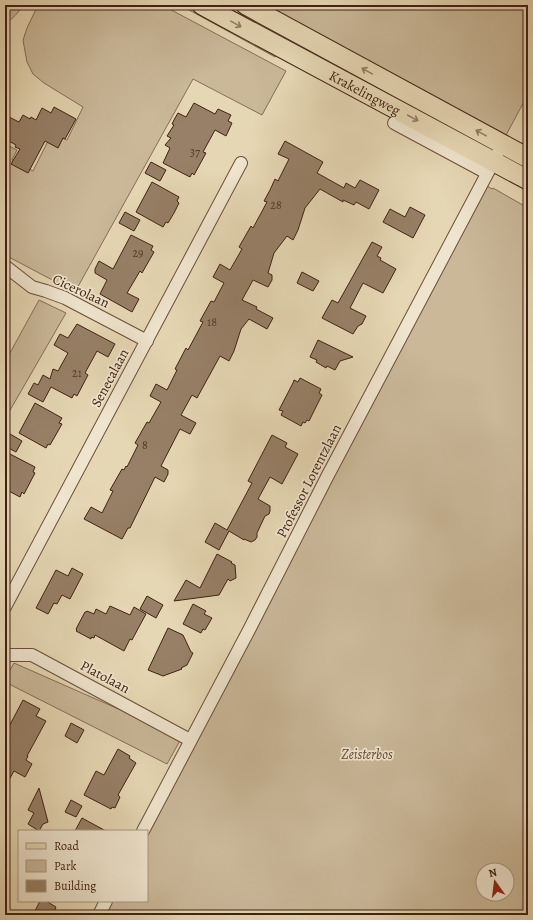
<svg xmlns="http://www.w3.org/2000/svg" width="533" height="920" font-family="Alegreya,serif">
  <rect width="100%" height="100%" fill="#e6d7b4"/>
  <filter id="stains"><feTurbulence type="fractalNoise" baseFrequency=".005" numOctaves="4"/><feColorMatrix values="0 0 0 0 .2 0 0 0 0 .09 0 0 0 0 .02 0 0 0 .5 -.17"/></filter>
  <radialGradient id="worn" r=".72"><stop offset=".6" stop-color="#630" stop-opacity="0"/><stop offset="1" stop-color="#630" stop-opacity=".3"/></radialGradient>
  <g fill="#cab899" stroke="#866c56" fill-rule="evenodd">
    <path d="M5,5H23C18,13 13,19 5,23Z"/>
    <path d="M38,5H162L286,71L262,115L193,79L75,292L5,255V144L17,150L12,160L33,171L52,133L67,140L83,107L44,83L33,74L27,62L23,40L27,28Z"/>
    <path d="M180,5H196L278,50L275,57Z"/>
    <path d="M213,5H237L287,32L282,42Z"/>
    <path d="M256,5H528V94L504,139Z"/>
    <path d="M487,186L492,189L493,188L528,208V915H101L109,901H147V831ZM483,870H507V894H483Z"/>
    <path d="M39,300L66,313L5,419V362Z"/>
    <path d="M14,663L182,737L167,764L5,682V679Z"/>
  </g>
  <g fill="#978067" stroke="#412113">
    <path d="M194,103L215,114L218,109L231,115L228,121L232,123L226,136L215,130L203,152L206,153L194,175L192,173L190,177L163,163L170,148L165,145L171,138L167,136L174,125L172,124L175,118L178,113L186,117Z"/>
    <path d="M54,107L76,119L65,139L63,138L58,148L45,141L28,173L11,164L20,149L15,147L16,145L5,139V115L19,122L23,115L30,119L31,117L36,120L42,108L51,113Z"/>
    <path d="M285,141L323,162L317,173L344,188L346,183L355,188L360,180L379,190L369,209L356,202L354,205L343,200V202L320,189L305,208L298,230L293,240L287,236L274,253L268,273L272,275V280L268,287L253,280L242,300L257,307L256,309L273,318L267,329L249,319L241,329L234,351L229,361L220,356L197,398L192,395L181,415L196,423L190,434L180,429L161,466L168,470V474L164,482L155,477L130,528H128L122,539L84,519L91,507L102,513L113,491L110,490L122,469L124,470L126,466L127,467L138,445L135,443L147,422L149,423L161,402L150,396L156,384L167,390L177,370L175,369L186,348L188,350L203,322L200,321L211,301L214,302L224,283L213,277L220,264L230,270L242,249L239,247L251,226L253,228L267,202L264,201L270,190L275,179L278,181L289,159L278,154Z"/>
    <path d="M151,162L166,170L160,181L145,173Z"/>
    <path d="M152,182L179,197L177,201L179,203L174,213L168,223L166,222L163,227L136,212Z"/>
    <path d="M410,207L425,215L413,238L383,222L390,209L405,217Z"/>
    <path d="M125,212L140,220L134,231L119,223Z"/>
    <path d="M131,235L153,246L151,250L154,252L142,273L140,271L127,293L139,299L132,312L100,294L107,280L95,273V269L99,261L113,269Z"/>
    <path d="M372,242L382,247L377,256L381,258L380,260L396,269L383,293L363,283L350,308L366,316L362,324L358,326L353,334L322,318L332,300L338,303Z"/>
    <path d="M302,272L319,281L313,291L297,283Z"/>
    <path d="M77,324L115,344L108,357L97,351L85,373L88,375L77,396L74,394L72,398L51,387L43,402L28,394L34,383L38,385L43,375L50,379L53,369L58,371L68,353L54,345L60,334L68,338Z"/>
    <path d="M318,340L353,357L340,361L335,370L327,366L326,368L316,362L317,360L310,357Z"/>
    <path d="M300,378L321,389L319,393L322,395L309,421L307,420L305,423L303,422L301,426L281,415L283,411L279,410L293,383L294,380L298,382Z"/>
    <path d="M35,403L62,418L59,423L62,424L50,445L48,444L46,448L19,433Z"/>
    <path d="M5,431L22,441L16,452L5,446Z"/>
    <path d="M272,435L287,443L285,447L298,454L282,484L270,477L258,499L270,506V511L269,514L265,516L257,533V537L255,540L251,542L244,539V540L229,531L219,550L205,542L215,523L227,530L252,483L248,481Z"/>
    <path d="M8,453L35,467L33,472L35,473L24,494L22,492L20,497L5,489V459Z"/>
    <path d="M217,554L232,562L231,563L235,565L236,578L230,581L228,579L219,595L174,601L186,580L200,588Z"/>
    <path d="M72,568L83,574L70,599L62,595L57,604L54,603L48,614L36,608L56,570L68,576Z"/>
    <path d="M147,596L163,605L156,618L140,609Z"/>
    <path d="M193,604L206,611L204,614L212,618L205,630L203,629L201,633L183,624Z"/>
    <path d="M110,606L130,615L134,607L146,614L133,638L132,640L130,639L124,651L95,635L94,638L91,637V639L76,631L77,630L76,629L85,612H86L87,611L94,614L96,609L106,614Z"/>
    <path d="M168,628L183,635L191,652L193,653L187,665L181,668L182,669L163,676L148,670Z"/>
    <path d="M23,700L40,709L36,716L46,721L27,756H28L26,760L32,764L25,777L14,771L5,787V734Z"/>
    <path d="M71,723L84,730L77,743L65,736Z"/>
    <path d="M118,749L130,756L129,758L136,763L118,795L120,797L115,808L112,807L111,809L84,795L96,771L104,775Z"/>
    <path d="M39,788L48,822L43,824L39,831L28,824L34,813L28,810Z"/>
    <path d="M71,800L82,806L76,817L65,812Z"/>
    <path d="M82,818L106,831H75Z"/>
    <path d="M40,901H46L56,907L53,915H33Z"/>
  </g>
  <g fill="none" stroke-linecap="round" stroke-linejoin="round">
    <g stroke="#6a4e3b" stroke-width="14">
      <g id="street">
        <path d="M394,123L487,173"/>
        <path d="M5,266L32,287L46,291L65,298L147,341"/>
        <path d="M5,607L241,163"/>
        <path d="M5,658L7,655H32L190,740"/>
        <path d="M143,831L249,630L327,477L497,155"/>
        <path d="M99,915L106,901"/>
      </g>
    </g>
    <g stroke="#412113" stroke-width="21">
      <g id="primary">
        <path id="s1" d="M202,5C310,64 419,121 528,180"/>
        <path d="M246,5L528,158"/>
      </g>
    </g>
    <use href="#street" stroke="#efe5ce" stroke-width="12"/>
    <use href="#primary" stroke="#e6d7b4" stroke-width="19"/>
  </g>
  <defs><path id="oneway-shaft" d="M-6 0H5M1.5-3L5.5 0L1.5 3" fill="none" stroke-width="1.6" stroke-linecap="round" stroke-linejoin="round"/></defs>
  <g stroke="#947c64">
    <use href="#oneway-shaft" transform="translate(236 24) rotate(29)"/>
    <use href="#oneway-shaft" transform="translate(367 71) rotate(-151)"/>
    <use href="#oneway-shaft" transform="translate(413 118) rotate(28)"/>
    <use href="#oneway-shaft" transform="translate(481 133) rotate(-151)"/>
  </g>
  <g text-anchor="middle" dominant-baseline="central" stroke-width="3.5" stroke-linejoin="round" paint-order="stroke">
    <g font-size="12" fill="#563928">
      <text x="195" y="152">37</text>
      <text x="276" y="205">28</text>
      <text x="138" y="253">29</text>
      <text x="212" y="322">18</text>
      <text x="77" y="373">21</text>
      <text x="145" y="445">8</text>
    </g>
    <g font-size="14" fill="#412113" stroke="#efe5ce">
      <text stroke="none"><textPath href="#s1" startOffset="185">Krakelingweg</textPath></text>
      <text transform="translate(81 291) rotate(25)">Cicerolaan</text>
      <text transform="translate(110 378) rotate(-62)">Senecalaan</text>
      <text transform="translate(309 481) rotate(-63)">Professor Lorentzlaan</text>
      <text transform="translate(105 677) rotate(28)">Platolaan</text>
    </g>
    <g font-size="14" font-style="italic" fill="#634734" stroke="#efe5ce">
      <text x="367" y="754">Zeisterbos</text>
    </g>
  </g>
  <rect width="533" height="920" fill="none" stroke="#e6d7b4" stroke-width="20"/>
  <rect x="6" y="6" width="521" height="908" fill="none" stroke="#412113" stroke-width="2"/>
  <rect x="10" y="10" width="513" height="900" fill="none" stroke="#412113"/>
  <rect x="18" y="830" width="130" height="72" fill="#efe5ce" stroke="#a99783"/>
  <rect x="26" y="843" width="20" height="6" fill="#e6d7b4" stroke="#a99783"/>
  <text x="54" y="850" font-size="12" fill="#412113">Road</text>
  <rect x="26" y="860" width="20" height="12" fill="#cab899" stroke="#a99783"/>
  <text x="54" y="870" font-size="12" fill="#412113">Park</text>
  <rect x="26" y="880" width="20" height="12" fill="#978067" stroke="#a99783"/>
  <text x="54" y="890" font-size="12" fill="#412113">Building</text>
  <g transform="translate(495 882) rotate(346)"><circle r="19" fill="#efe5ce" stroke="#a99783"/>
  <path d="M0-3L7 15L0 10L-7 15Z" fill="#8f2418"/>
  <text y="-6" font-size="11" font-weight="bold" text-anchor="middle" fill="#412113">N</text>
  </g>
  <rect width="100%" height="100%" filter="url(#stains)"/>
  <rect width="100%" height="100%" fill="url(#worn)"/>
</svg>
